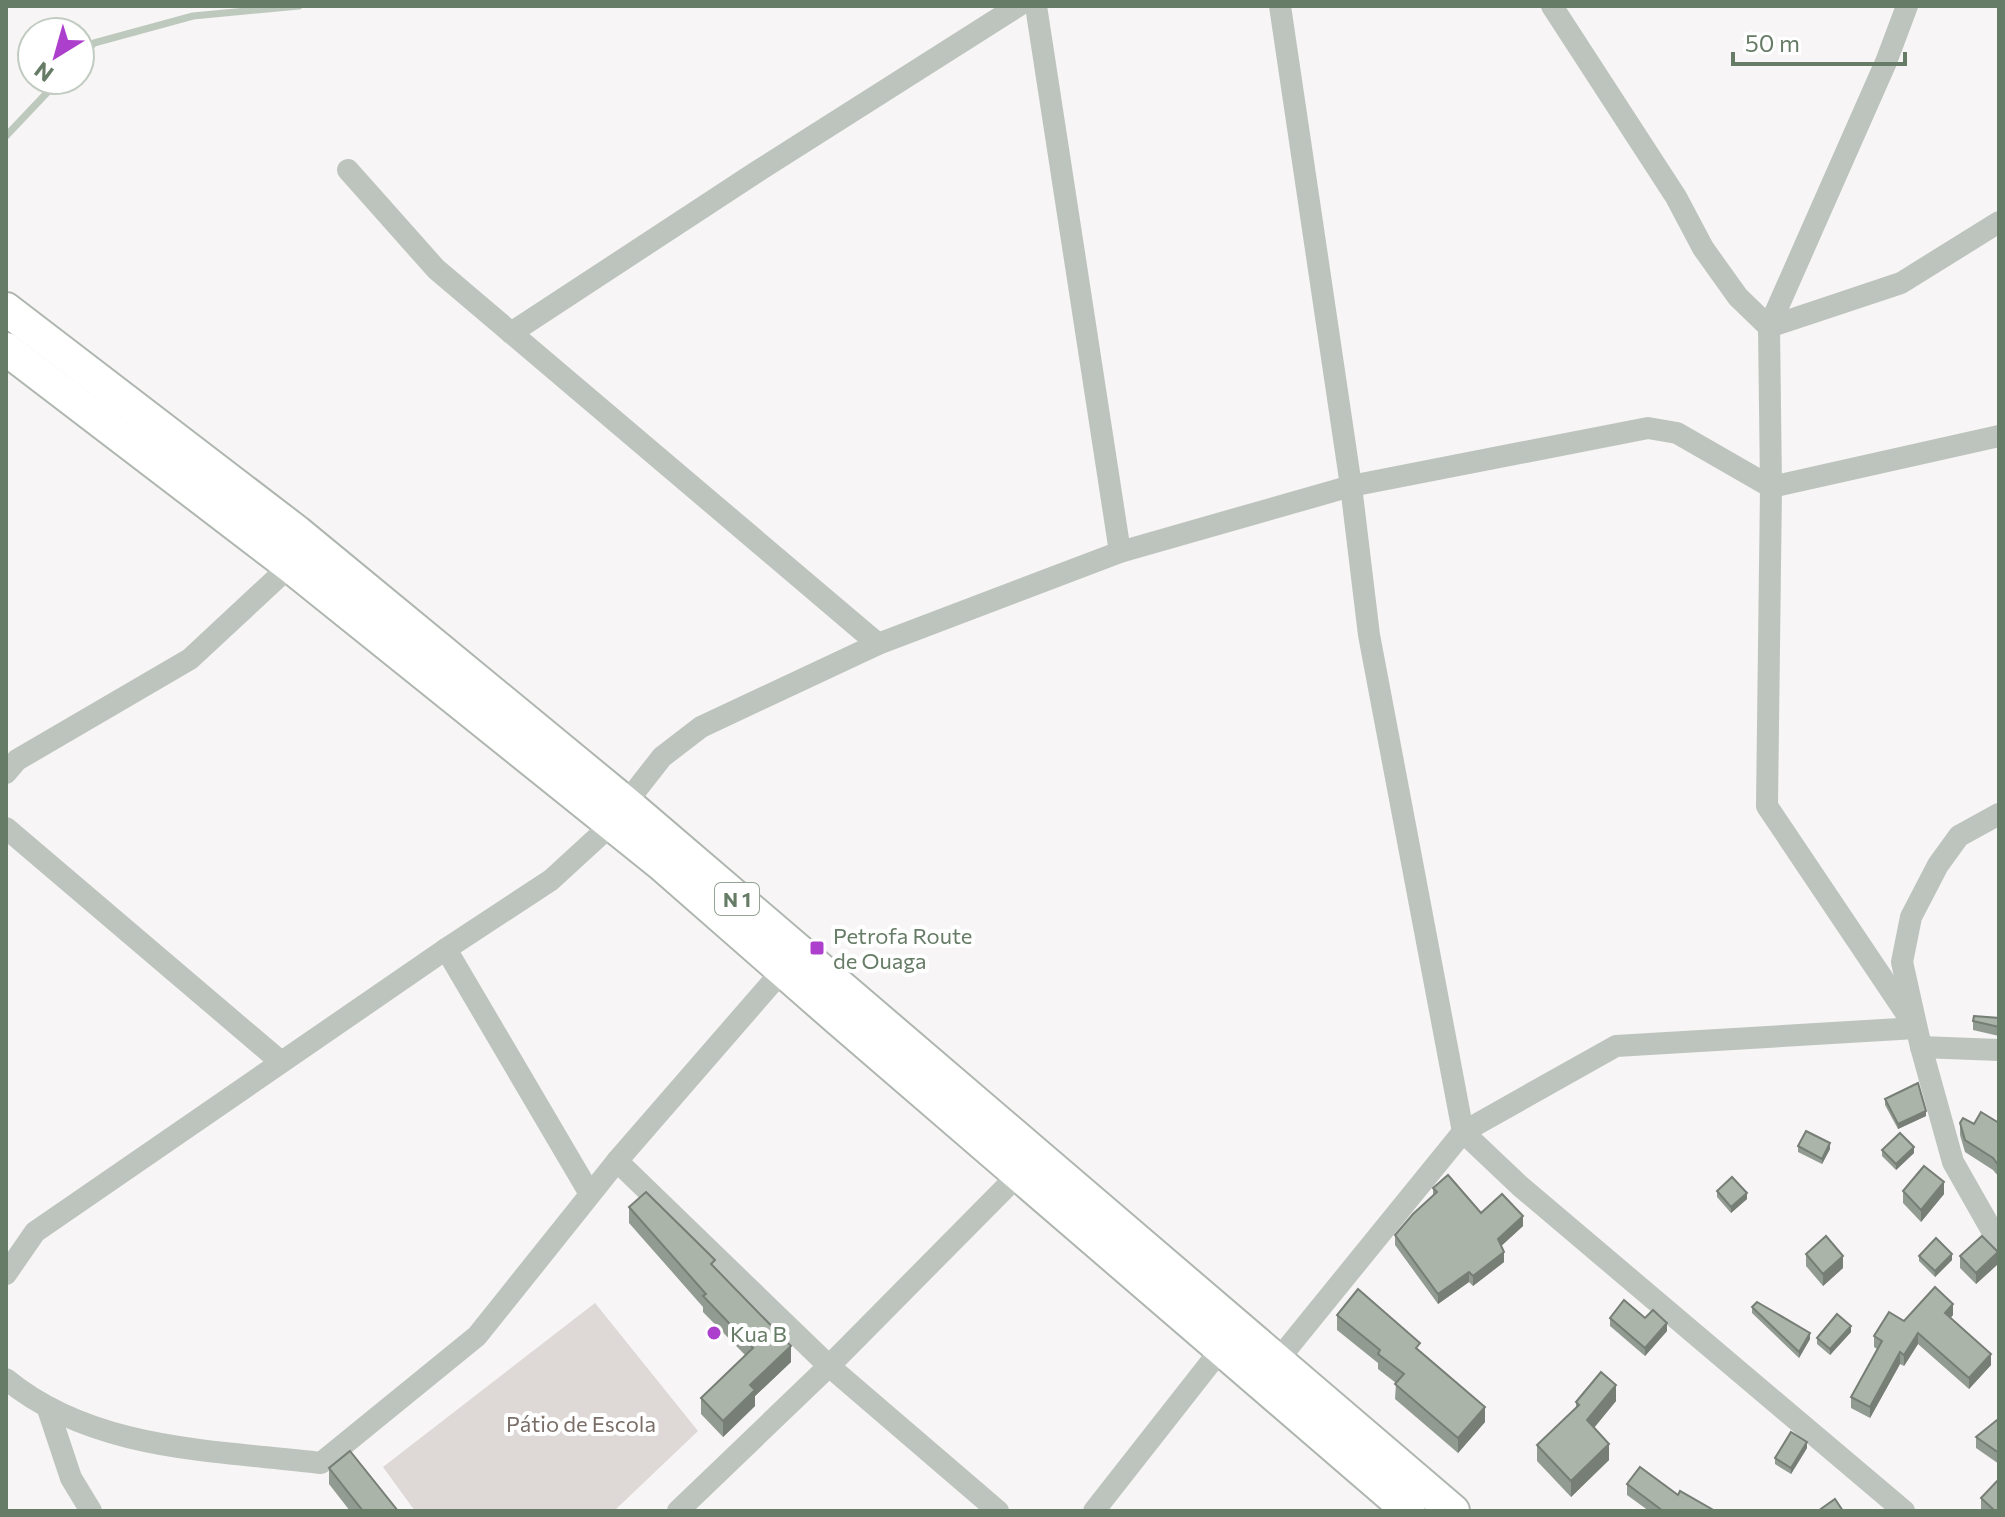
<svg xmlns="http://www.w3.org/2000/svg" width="2005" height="1517" font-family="Commissioner,sans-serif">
  <rect width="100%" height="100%" fill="#f7f5f6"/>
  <path fill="#ded8d7" d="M595,1303L698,1431L614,1511H415L383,1467Z"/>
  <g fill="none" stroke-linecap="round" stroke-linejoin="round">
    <g stroke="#bec9bd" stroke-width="7">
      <path d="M80,58L94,43L193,16L299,6"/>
      <path d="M6,136L59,80"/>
    </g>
    <g stroke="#afb6af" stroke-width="36">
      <g id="highway">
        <path d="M6,309L297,532L626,803L1453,1511"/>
        <path d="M6,349L290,566L661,864L838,1019L1409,1511"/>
      </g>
    </g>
    <g stroke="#bdc4bd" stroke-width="22">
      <path d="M1036,6L1120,552"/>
      <path d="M1280,6L1351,486L1369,635L1463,1132L1520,1186L1904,1511"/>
      <path d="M1552,6L1676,197L1703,248L1738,297L1769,327L1901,283L1999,222"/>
      <path d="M1907,6L1886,62L1769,327L1771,487L1767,806L1916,1028"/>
      <path d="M348,170L436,269L878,644"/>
      <path d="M511,333L755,173L1018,6"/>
      <path d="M6,773L17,760L190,659L290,566"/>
      <path d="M626,803L662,757L701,727L878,644L1120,552L1351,486L1648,428L1677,433L1771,487L1999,436"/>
      <path d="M1999,814L1959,836L1938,865L1911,917L1902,962L1921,1047L1953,1162L1999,1243"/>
      <path d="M6,828L281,1062"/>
      <path d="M446,949L590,1194"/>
      <path d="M1921,1047L1999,1050"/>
      <path d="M617,1161L829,1366L998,1511"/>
      <path d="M6,1274L35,1232L446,949L551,880L612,824"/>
      <path d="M1277,1361L1463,1132L1616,1046L1916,1028"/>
      <path d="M6,1379C93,1451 214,1450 321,1463L477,1336L617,1161L782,971"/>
      <path d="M48,1409L71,1478L91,1511"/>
      <path d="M678,1511L829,1366L1019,1174"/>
      <path d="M1094,1511L1222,1348"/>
    </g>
    <use href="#highway" stroke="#fff" stroke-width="32"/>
  </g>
  <g fill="#929b91">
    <path d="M1999,1018V1036L1973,1030V1021Z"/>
    <path d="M1885,1099L1926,1116L1898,1129L1885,1105Z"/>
    <path d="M1960,1123H1999V1177L1993,1170L1965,1152L1960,1135Z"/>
    <path d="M1798,1146L1830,1149L1822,1164L1798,1152Z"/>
    <path d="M1882,1150L1914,1153L1896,1170L1882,1156Z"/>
    <path d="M1433,1188L1481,1213L1523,1226L1501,1246L1504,1262L1473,1286L1469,1282L1438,1304L1395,1245V1235L1433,1196Z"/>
    <path d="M1717,1191L1747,1199L1731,1213L1717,1197Z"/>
    <path d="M1903,1191L1944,1194L1921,1222L1903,1203Z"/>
    <path d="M629,1207L715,1268L791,1362L755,1396V1406L723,1437L701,1414V1398L745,1355L703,1312V1307L629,1223Z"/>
    <path d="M1806,1254L1843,1268L1823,1286L1806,1266Z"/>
    <path d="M1919,1256L1952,1260L1935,1277L1919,1261Z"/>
    <path d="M1960,1256L1998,1264L1976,1284L1960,1268Z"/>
    <path d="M1752,1307L1810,1339L1799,1358L1752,1313Z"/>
    <path d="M1337,1315L1420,1351L1485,1422L1458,1453L1395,1399L1396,1383L1378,1369V1363L1337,1330Z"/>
    <path d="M1953,1315L1950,1318L1991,1365L1969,1389L1918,1344L1904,1366L1900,1364L1870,1418L1851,1408V1397L1877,1349L1874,1347V1336L1904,1321Z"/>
    <path d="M1610,1318H1645L1667,1331L1645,1356L1610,1326Z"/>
    <path d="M1851,1332L1830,1355L1817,1344V1338Z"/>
    <path d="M1616,1401L1594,1428L1609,1460L1571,1497L1537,1461V1445L1576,1408V1402Z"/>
    <path d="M1999,1422V1464L1976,1448V1437Z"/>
    <path d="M1807,1448L1791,1474L1775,1464V1458Z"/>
    <path d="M329,1468L398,1511H350L329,1484Z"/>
    <path d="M1627,1484L1678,1495L1715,1511H1649L1627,1495Z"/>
    <path d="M1981,1498L1999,1511H1983L1981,1509Z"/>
  </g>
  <g fill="#777e76">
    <path d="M1926,1111V1116L1898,1129V1124Z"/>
    <path d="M1830,1143V1149L1822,1164V1159Z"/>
    <path d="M1914,1147V1153L1896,1170V1164Z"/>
    <path d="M1944,1182V1194L1921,1222V1210Z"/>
    <path d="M1747,1193V1199L1731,1213V1207Z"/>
    <path d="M1523,1216V1226L1498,1249V1239Z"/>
    <path d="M1504,1252V1262L1473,1286V1276Z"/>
    <path d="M1998,1252V1264L1976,1284V1273Z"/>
    <path d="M1952,1254V1260L1935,1277V1271Z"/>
    <path d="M1843,1256V1268L1823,1286V1274Z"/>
    <path d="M1469,1272V1282L1438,1304V1294Z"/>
    <path d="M1953,1304V1315L1945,1324V1313Z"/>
    <path d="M1667,1323V1331L1645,1356V1348Z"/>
    <path d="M1851,1326V1332L1830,1355V1349Z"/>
    <path d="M1810,1333V1339L1799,1358V1352Z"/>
    <path d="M1918,1333V1344L1904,1366V1355Z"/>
    <path d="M791,1346V1362L755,1396V1406L723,1437V1421L750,1385Z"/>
    <path d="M1900,1352V1364L1870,1418V1407Z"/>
    <path d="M1991,1354V1365L1969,1389V1378Z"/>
    <path d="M1616,1385V1401L1587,1436V1420Z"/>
    <path d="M1485,1407V1422L1458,1453V1438Z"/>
    <path d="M1807,1442V1448L1791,1474V1468Z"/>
    <path d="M1609,1444V1460L1571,1497V1481Z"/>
  </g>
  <g fill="#aab4a9" stroke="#777e76" stroke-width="2">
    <path d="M1974,1016L1999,1018V1027L1973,1021Z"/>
    <path d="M1918,1083L1926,1111L1898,1124L1885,1099Z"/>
    <path d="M1981,1112L1999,1123V1166L1993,1158L1965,1140L1960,1123L1963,1118L1974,1124Z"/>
    <path d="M1806,1131L1830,1143L1822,1159L1798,1146Z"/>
    <path d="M1900,1133L1914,1147L1896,1164L1882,1150Z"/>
    <path d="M1924,1166L1944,1182L1921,1210L1903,1191Z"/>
    <path d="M1448,1175L1481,1213L1502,1194L1523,1216L1498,1239L1504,1252L1473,1276L1469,1272L1438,1294L1395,1235L1413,1214L1437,1192L1433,1188Z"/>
    <path d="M1732,1177L1747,1193L1731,1207L1717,1191Z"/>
    <path d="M646,1192L708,1253L715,1260L711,1264L791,1346L750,1385L755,1390L723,1421L701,1398L753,1348L703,1296L706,1294L629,1207Z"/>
    <path d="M1826,1236L1843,1256L1823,1274L1806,1254Z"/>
    <path d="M1982,1236L1998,1252L1976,1273L1960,1256Z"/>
    <path d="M1936,1238L1952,1254L1935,1271L1919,1256Z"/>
    <path d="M1935,1287L1953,1304L1945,1313L1991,1354L1969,1378L1918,1333L1904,1355L1900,1352L1870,1407L1851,1397L1882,1341L1874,1336L1889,1312L1904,1321Z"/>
    <path d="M1358,1289L1420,1343L1416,1348L1485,1407L1458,1438L1395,1384L1404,1374L1378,1354L1380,1350L1337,1315Z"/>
    <path d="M1624,1300L1645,1318L1653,1310L1667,1323L1645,1348L1610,1318Z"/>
    <path d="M1757,1302L1810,1333L1799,1352L1752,1307Z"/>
    <path d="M1837,1314L1851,1326L1830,1349L1817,1338Z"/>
    <path d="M1601,1372L1616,1385L1587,1420L1609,1444L1571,1481L1537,1445L1579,1405L1576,1402Z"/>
    <path d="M1997,1420L1999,1422V1453L1976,1437Z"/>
    <path d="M1791,1432L1807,1442L1791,1468L1775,1458Z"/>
    <path d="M350,1451L398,1511H363L329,1468Z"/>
    <path d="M1640,1467L1678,1495L1680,1491L1715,1511H1663L1627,1484Z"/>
    <path d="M1999,1479V1511H1995L1981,1498Z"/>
    <path d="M1835,1499L1843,1511H1818Z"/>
  </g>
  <g fill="#ad3fcd" stroke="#fff" stroke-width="3">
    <rect x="809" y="940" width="16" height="16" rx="4"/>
    <circle cx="714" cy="1333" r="8"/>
  </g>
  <g text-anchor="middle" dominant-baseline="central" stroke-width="8" stroke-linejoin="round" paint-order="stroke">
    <rect fill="#fff" stroke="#94a394" stroke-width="2" x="715" y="883" width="44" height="32" rx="6"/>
    <g font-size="20" font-weight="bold" fill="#667c66">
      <text x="737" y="899">N 1</text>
    </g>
    <g font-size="22" fill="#667c66" stroke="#fff" text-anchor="start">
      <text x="833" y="935">Petrofa Route<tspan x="833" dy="25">de Ouaga</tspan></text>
      <text x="730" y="1333">Kua B</text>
    </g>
    <g font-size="22" fill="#7a6e68" stroke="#fff">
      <text x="581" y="1423">Pátio de Escola</text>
    </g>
  </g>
  <rect width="2005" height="1517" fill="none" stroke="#667c66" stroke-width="16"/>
  <g transform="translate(56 56) rotate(217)"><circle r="38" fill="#ffffff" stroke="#c2cbc2" stroke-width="2"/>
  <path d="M0-6L14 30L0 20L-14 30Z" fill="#ad3fcd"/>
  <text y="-12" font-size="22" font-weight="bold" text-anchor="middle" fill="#667c66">N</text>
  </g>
  <path d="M1733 52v12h172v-12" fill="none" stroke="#667c66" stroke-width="4"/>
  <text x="1745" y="52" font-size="24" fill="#667c66" stroke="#ffffff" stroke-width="6" paint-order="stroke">50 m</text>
</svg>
